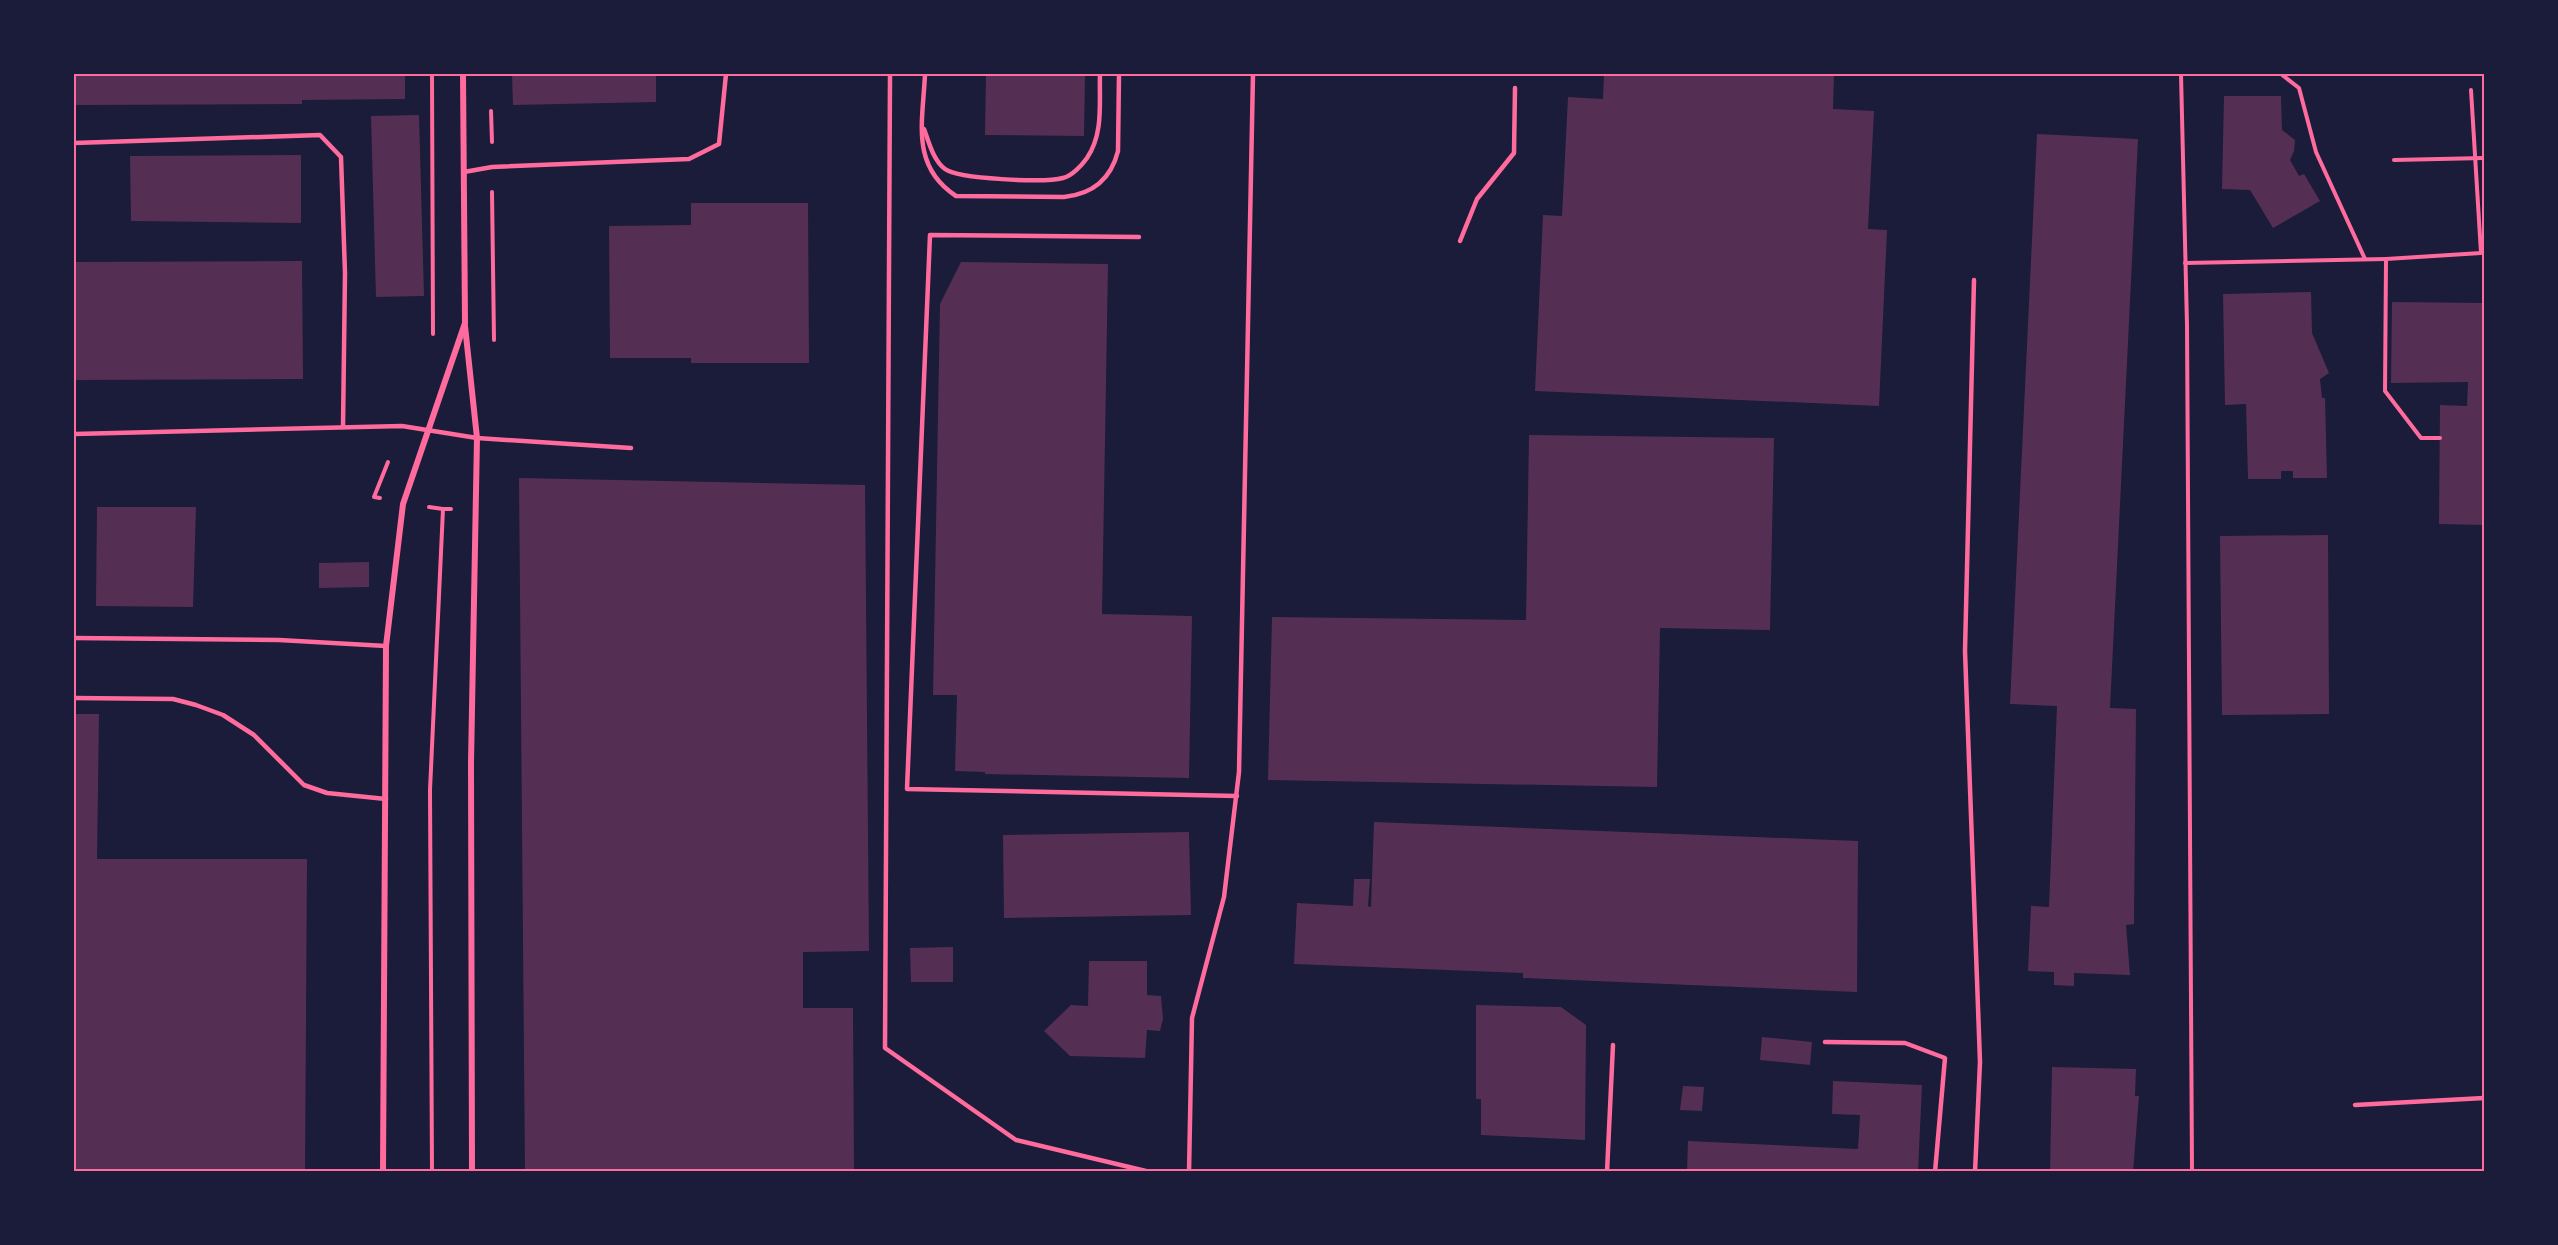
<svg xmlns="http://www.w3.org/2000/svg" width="2558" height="1245" font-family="Spectral,serif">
  <rect width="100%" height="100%" fill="#1b1b3a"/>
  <g fill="#542f53">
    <path d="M74,74H405V99L302,100V104L74,105Z"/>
    <path d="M512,74H656V102L513,105Z"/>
    <path d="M986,74H1085L1084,136L985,135Z"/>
    <path d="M1604,74H1834L1833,109L1874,111L1868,229L1887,230L1879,406L1535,391L1543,215L1562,216L1568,97L1603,99Z"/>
    <path d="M2224,96H2281L2282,130L2295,140L2294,151L2290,160L2299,176L2304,174L2320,201L2273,228L2250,190L2222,189Z"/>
    <path d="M419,115L424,296L376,297L371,116Z"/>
    <path d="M2037,134L2138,139L2110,708L2136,709L2134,924L2126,925L2130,975L2074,973V986L2054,985V972L2028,971L2031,906L2049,907L2057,706L2010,704Z"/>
    <path d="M301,155V223L131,221L130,156Z"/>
    <path d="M691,203H808L809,363H691V358H610L609,226L691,225Z"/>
    <path d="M302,261L303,379L74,380V262Z"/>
    <path d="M961,262L1108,264L1102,614L1192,616L1189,778L985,774V772L955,771L957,695H933L940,304Z"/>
    <path d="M2311,292L2312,333L2329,373L2320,379L2322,398H2325L2327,478H2293V471H2281V479H2248L2246,404L2225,405L2223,294Z"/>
    <path d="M2392,302L2484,303V525L2439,524L2440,405L2467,406L2468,382L2391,383Z"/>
    <path d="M1529,435L1774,438L1770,630L1660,628L1657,787L1268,780L1272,617L1526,620Z"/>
    <path d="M519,478L865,485L869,951L803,952V1008H853L854,1172H525Z"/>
    <path d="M97,507H196L193,607L96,606Z"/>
    <path d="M2328,535L2329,714L2222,715L2220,536Z"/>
    <path d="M369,562V587L319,588V563Z"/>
    <path d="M74,714H99L97,859H307L305,1172H74Z"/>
    <path d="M1374,822L1858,841L1857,992L1523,978V973L1294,964L1297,903L1353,906L1354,879H1370L1368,906L1371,907Z"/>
    <path d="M1189,832L1191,915L1004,918L1003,835Z"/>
    <path d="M953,947V982H911L910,948Z"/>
    <path d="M1089,961H1147V995L1161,996L1163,1019L1160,1031L1147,1030L1145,1058L1070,1056L1044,1031L1071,1005L1088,1006Z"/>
    <path d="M1476,1005L1561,1007L1586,1025L1585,1140L1481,1135V1099H1476Z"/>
    <path d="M1762,1037L1812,1042L1810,1065L1760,1060Z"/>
    <path d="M2052,1067L2136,1069L2135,1096H2139L2133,1172H2050Z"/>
    <path d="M1833,1081L1922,1085L1918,1172H1687L1688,1141L1858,1149L1860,1115L1832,1114Z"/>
    <path d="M1683,1086L1704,1087L1702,1111L1680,1110Z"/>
  </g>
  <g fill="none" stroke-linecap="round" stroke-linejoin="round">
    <g stroke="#ff6b9d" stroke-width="4">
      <path d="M432,74L433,334"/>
      <path d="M2181,74L2187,325L2192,1172"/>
      <path d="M2281,74L2299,88L2316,152L2365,259"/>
      <path d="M491,111L492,142"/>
      <path d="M2394,160L2484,158"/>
      <path d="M492,192L494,340"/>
      <path d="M2185,263L2386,259"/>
      <path d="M2440,438H2421L2385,391L2386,259L2481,253L2471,90"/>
      <path d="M380,498L374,497L388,462"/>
      <path d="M429,507L443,509"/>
      <path d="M432,1172L430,790L443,509H451"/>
    </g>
    <g stroke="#ff6b9d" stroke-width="4.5">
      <path d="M890,74L885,1048L1016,1140L1150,1172"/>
      <path d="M925,74C923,121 910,166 956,196L1064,197C1093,194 1111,179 1118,151L1119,74"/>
      <path d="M924,129C929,142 933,160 945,169C958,179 1045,183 1063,178C1072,176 1082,165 1087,158C1104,133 1099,102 1100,74"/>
      <path d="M74,143L320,135L341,157L345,273L343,427"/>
      <path d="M464,172L492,167L689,159L719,144L726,74"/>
      <path d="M1139,237L930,235L907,789L1237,796"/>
      <path d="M1460,241L1477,199L1514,153L1515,88"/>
      <path d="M1974,280L1965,651L1980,1062L1975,1172"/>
      <path d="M74,434L402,426L477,438L631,448"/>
      <path d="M74,638L279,640L386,646"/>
      <path d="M74,698L173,699L196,705L223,715L254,735L304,785L327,793L386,799"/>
      <path d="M1825,1042L1905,1043L1945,1058L1935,1172"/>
      <path d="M2355,1105L2484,1098"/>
      <path d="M1189,1172L1192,1018L1224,897L1239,772L1253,74"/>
      <path d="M1607,1172L1613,1045"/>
    </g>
    <g stroke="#ff6b9d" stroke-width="6">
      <path d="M465,326L477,438L471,763L472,1172"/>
      <path d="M383,1172L386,646L403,504L465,323L463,74"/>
    </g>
  </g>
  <rect width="2558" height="1245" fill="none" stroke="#1b1b3a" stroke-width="150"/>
  <rect x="75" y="75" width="2408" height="1095" fill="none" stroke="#ff6b9d" stroke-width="2"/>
</svg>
